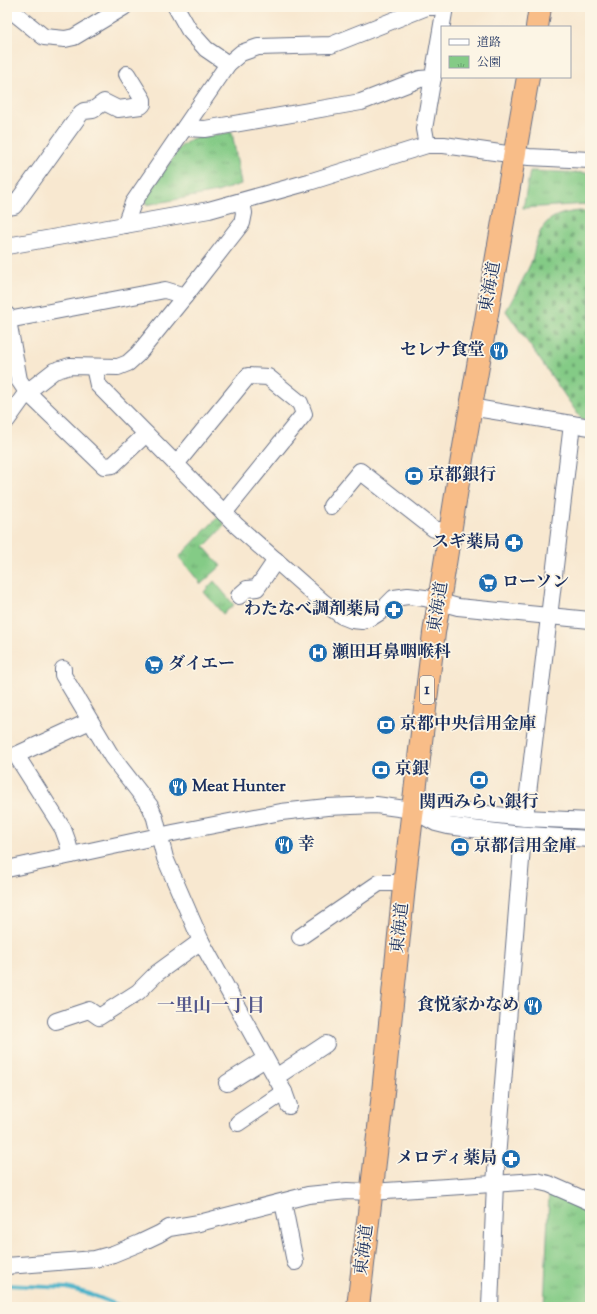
<svg xmlns="http://www.w3.org/2000/svg" width="597" height="1314" font-family="'Sorts Mill Goudy','Noto Serif JP',serif">
  <defs>
    <pattern id="cemetery-stones" width="16" height="16" patternUnits="userSpaceOnUse"><rect width="16" height="16" fill="#84cb86"/><path d="M2 7V4a2 2 0 0 1 4 0v3zM10 15v-3a2 2 0 0 1 4 0v3z" fill="#6ba571"/></pattern>
    <pattern id="park-tufts" width="24" height="20" patternUnits="userSpaceOnUse"><rect width="24" height="20" fill="#84cb86"/><path d="M3 7l-1-3M5 7V3M7 7l1-3M15 17l-1-3M17 17v-4M19 17l1-3" fill="none" stroke="#6ba571"/></pattern>
  </defs>
  <rect width="100%" height="100%" fill="#fcf5e5"/>
  <filter id="ink" filterUnits="userSpaceOnUse"><feTurbulence type="fractalNoise" baseFrequency=".025" numOctaves="2"/><feDisplacementMap in="SourceGraphic" scale="8" xChannelSelector="R" yChannelSelector="G"/><feConvolveMatrix kernelMatrix="1 2 1 2 8 2 1 2 1" color-interpolation-filters="sRGB"/></filter>
  <filter id="wash" filterUnits="userSpaceOnUse"><feTurbulence type="fractalNoise" baseFrequency=".012" numOctaves="4" result="noise"/><feDisplacementMap in="SourceGraphic" scale="16" xChannelSelector="R" yChannelSelector="G"/><feGaussianBlur stdDeviation="0.9" result="paint"/><feColorMatrix in="noise" values="0 0 0 0 0 0 0 0 0 0 0 0 0 0 0 0 0 1.4 0 .05"/><feComposite in="paint" operator="in"/></filter>
  <g filter="url(#wash)">
    <rect width="100%" height="100%" fill="#f8e8d0"/>
    <path fill="url(#cemetery-stones)" stroke="#507d72" d="M580,211L590,213V421L582,420L506,311C514,296 522,282 529,267C534,258 534,247 538,237C546,216 560,213 580,211Z"/>
    <g fill="url(#park-tufts)" stroke="#507d72">
      <path d="M232,132L241,184L217,192L146,205V199L179,148L191,139Z"/>
      <path d="M530,171L590,173V206L588,204L523,208Z"/>
      <path d="M219,516L225,525L204,547L221,566L201,584L179,557Z"/>
      <path d="M214,581L234,605L223,614L204,592Z"/>
      <path d="M549,1192L590,1211V1307H544Z"/>
    </g>
    <g fill="none" stroke-linecap="round" stroke-linejoin="round">
      <path stroke="#4ab2c9" stroke-width="4" d="M7,1285L67,1288L90,1294L123,1307"/>
    </g>
  </g>
  <g filter="url(#ink)">
    <g fill="none" stroke-linecap="round" stroke-linejoin="round">
      <g stroke="#687086" stroke-width="18">
        <g id="minor">
          <path d="M7,7L44,37L65,39L74,37L124,7"/>
          <path d="M176,7L189,30L206,49L228,64"/>
          <path d="M185,128L205,129L361,102L420,79L433,78"/>
          <path d="M427,145L424,129L445,7"/>
          <path d="M7,207L14,206L81,113L84,111L93,110L104,102L118,109L141,106L143,104V100L127,74"/>
          <path d="M125,225L133,203L228,64L241,53L258,47L331,45L427,7H434"/>
          <path d="M7,246L209,210L309,182L427,145H444L529,157L590,160"/>
          <path d="M7,315L19,380L27,392L104,466L113,465L146,434"/>
          <path d="M8,320L165,290L185,296"/>
          <path d="M94,367L98,385L237,526L323,602L342,616L352,620L362,621L372,617L380,612L394,598L408,596L425,598L458,607L590,620"/>
          <path d="M470,407L590,427"/>
          <path d="M7,420L27,392L54,371L70,366L118,367L128,363L138,354L185,296L242,223L244,213L242,202"/>
          <path d="M176,464L248,376L268,377L300,403L304,414L224,513"/>
          <path d="M331,506L360,471L434,529L450,532"/>
          <path d="M239,596L247,589L257,588L276,560"/>
          <path d="M63,669V675L112,757L150,806L155,818L165,858L201,941L284,1092L289,1106"/>
          <path d="M414,811L436,823L448,826L513,834L590,839"/>
          <path d="M525,818L572,424"/>
          <path d="M71,855L67,840L63,829L16,755L90,721"/>
          <path d="M7,869L173,833L281,812L327,807L376,805L413,810H450L525,818L590,821"/>
          <path d="M300,937L379,883H405"/>
          <path d="M56,1021L89,1010L99,1017L138,992L157,973L201,941"/>
          <path d="M276,1077L326,1044"/>
          <path d="M227,1083L265,1059"/>
          <path d="M238,1123L284,1092"/>
          <path d="M283,1202L295,1262"/>
          <path d="M7,1266L95,1259L113,1254L140,1243L159,1234L169,1228L199,1223L308,1195L347,1191L371,1192L536,1181L549,1184L590,1202"/>
          <path d="M490,1307L495,1183L523,835"/>
        </g>
      </g>
      <g stroke="#687086" stroke-width="24">
        <g id="highway">
          <path d="M537,27L540,7"/>
          <path d="M358,1307L382,1102L406,867L434,633L459,476L528,77"/>
        </g>
      </g>
      <use href="#minor" stroke="#fff" stroke-width="16"/>
      <use href="#highway" stroke="#f8bd88" stroke-width="22"/>
    </g>
  </g>
  <defs>
    <g id="restaurant-disc" transform="scale(1)"><circle r="9.5" fill="#1f6fb2" stroke="#fcf5e5"/><path d="M-5-6h1v4h1v-4h1v4h1v-4h1v5L-1.5 .5V6h-2V.5L-5-1ZM5-6V6H3V1.5H1.5Q1.5-4 5-6Z" fill="#fff"/></g>
    <g id="bank-disc" transform="scale(1)"><circle r="9.5" fill="#1f6fb2" stroke="#fcf5e5"/><path d="M-6-4H6V4H-6ZM0-2.3a2.3 2.3 0 1 0 0 4.6a2.3 2.3 0 1 0 0-4.6Z" fill="#fff"/></g>
    <g id="pharmacy-disc" transform="scale(1)"><circle r="9.5" fill="#1f6fb2" stroke="#fcf5e5"/><path d="M-2-6h4v4h4v4h-4v4h-4v-4h-4v-4h4Z" fill="#fff"/></g>
    <g id="supermarket-disc" transform="scale(1)"><circle r="9.5" fill="#1f6fb2" stroke="#fcf5e5"/><path d="M-6-5.5h2.5l.6 2H6L4.5 2H-2.5L-4.4-4H-6ZM-1.5 3.2a1.3 1.3 0 1 0 .1 0ZM3 3.2a1.3 1.3 0 1 0 .1 0Z" fill="#fff"/></g>
    <g id="hospital-disc" transform="scale(1)"><circle r="9.5" fill="#1f6fb2" stroke="#fcf5e5"/><path d="M-5-5h3v3.5h4V-5h3V5h-3V1.5h-4V5h-3Z" fill="#fff"/></g>
  </defs>
  <g fill-rule="evenodd">
    <use href="#restaurant-disc" x="499" y="351"/>
    <use href="#bank-disc" x="414" y="476"/>
    <use href="#pharmacy-disc" x="514" y="543"/>
    <use href="#supermarket-disc" x="488" y="583"/>
    <use href="#pharmacy-disc" x="394" y="610"/>
    <use href="#hospital-disc" x="318" y="653"/>
    <use href="#supermarket-disc" x="154" y="665"/>
    <use href="#bank-disc" x="386" y="725"/>
    <use href="#bank-disc" x="381" y="770"/>
    <use href="#bank-disc" x="479" y="780"/>
    <use href="#restaurant-disc" x="178" y="787"/>
    <use href="#restaurant-disc" x="284" y="845"/>
    <use href="#bank-disc" x="460" y="847"/>
    <use href="#restaurant-disc" x="533" y="1006"/>
    <use href="#pharmacy-disc" x="511" y="1159"/>
  </g>
  <g text-anchor="middle" dominant-baseline="central" stroke-width="3.5" stroke-linejoin="round" paint-order="stroke">
    <rect fill="#fcf5e5" stroke="#5e6a86" stroke-width="1" x="420" y="676" width="14" height="28" rx="3"/>
    <g font-size="16" font-weight="bold" fill="#1b2f5e">
      <text x="427" y="690">1</text>
    </g>
    <g font-size="17" fill="#1b2f5e" stroke="#fcf5e5">
      <text transform="translate(491 287) rotate(-80)">東海道</text>
      <text transform="translate(439 607) rotate(-81)">東海道</text>
      <text transform="translate(401 928) rotate(-84)">東海道</text>
      <text transform="translate(365 1250) rotate(-83)">東海道</text>
    </g>
    <g font-size="17" font-weight="bold" fill="#1b2f5e" stroke="#fcf5e5" text-anchor="start">
      <text x="485" y="351" text-anchor="end">セレナ食堂</text>
      <text x="428" y="476">京都銀行</text>
      <text x="500" y="543" text-anchor="end">スギ薬局</text>
      <text x="502" y="583">ローソン</text>
      <text x="380" y="610" text-anchor="end">わたなべ調剤薬局</text>
      <text x="332" y="653">瀬田耳鼻咽喉科</text>
      <text x="168" y="665">ダイエー</text>
      <text x="400" y="725">京都中央信用金庫</text>
      <text x="395" y="770">京銀</text>
      <text x="192" y="787">Meat Hunter</text>
      <text x="479" y="803" text-anchor="middle">関西みらい銀行</text>
      <text x="298" y="845">幸</text>
      <text x="474" y="847">京都信用金庫</text>
      <text x="519" y="1006" text-anchor="end">食悦家かなめ</text>
      <text x="497" y="1159" text-anchor="end">メロディ薬局</text>
    </g>
    <g font-size="18" font-weight="bold" fill="#54588c" stroke="#fcf5e5">
      <text x="211" y="1007">一里山一丁目</text>
    </g>
  </g>
  <rect width="597" height="1314" fill="none" stroke="#fcf5e5" stroke-width="24"/>
  <rect x="441" y="26" width="130" height="52" fill="#fcf5e5" stroke="#a2a6af"/>
  <rect x="449" y="39" width="20" height="6" fill="#ffffff" stroke="#a2a6af"/>
  <text x="477" y="46" font-size="12" fill="#1b2f5e">道路</text>
  <rect x="449" y="56" width="20" height="12" fill="url(#park-tufts)" stroke="#a2a6af"/>
  <text x="477" y="66" font-size="12" fill="#1b2f5e">公園</text>
</svg>
